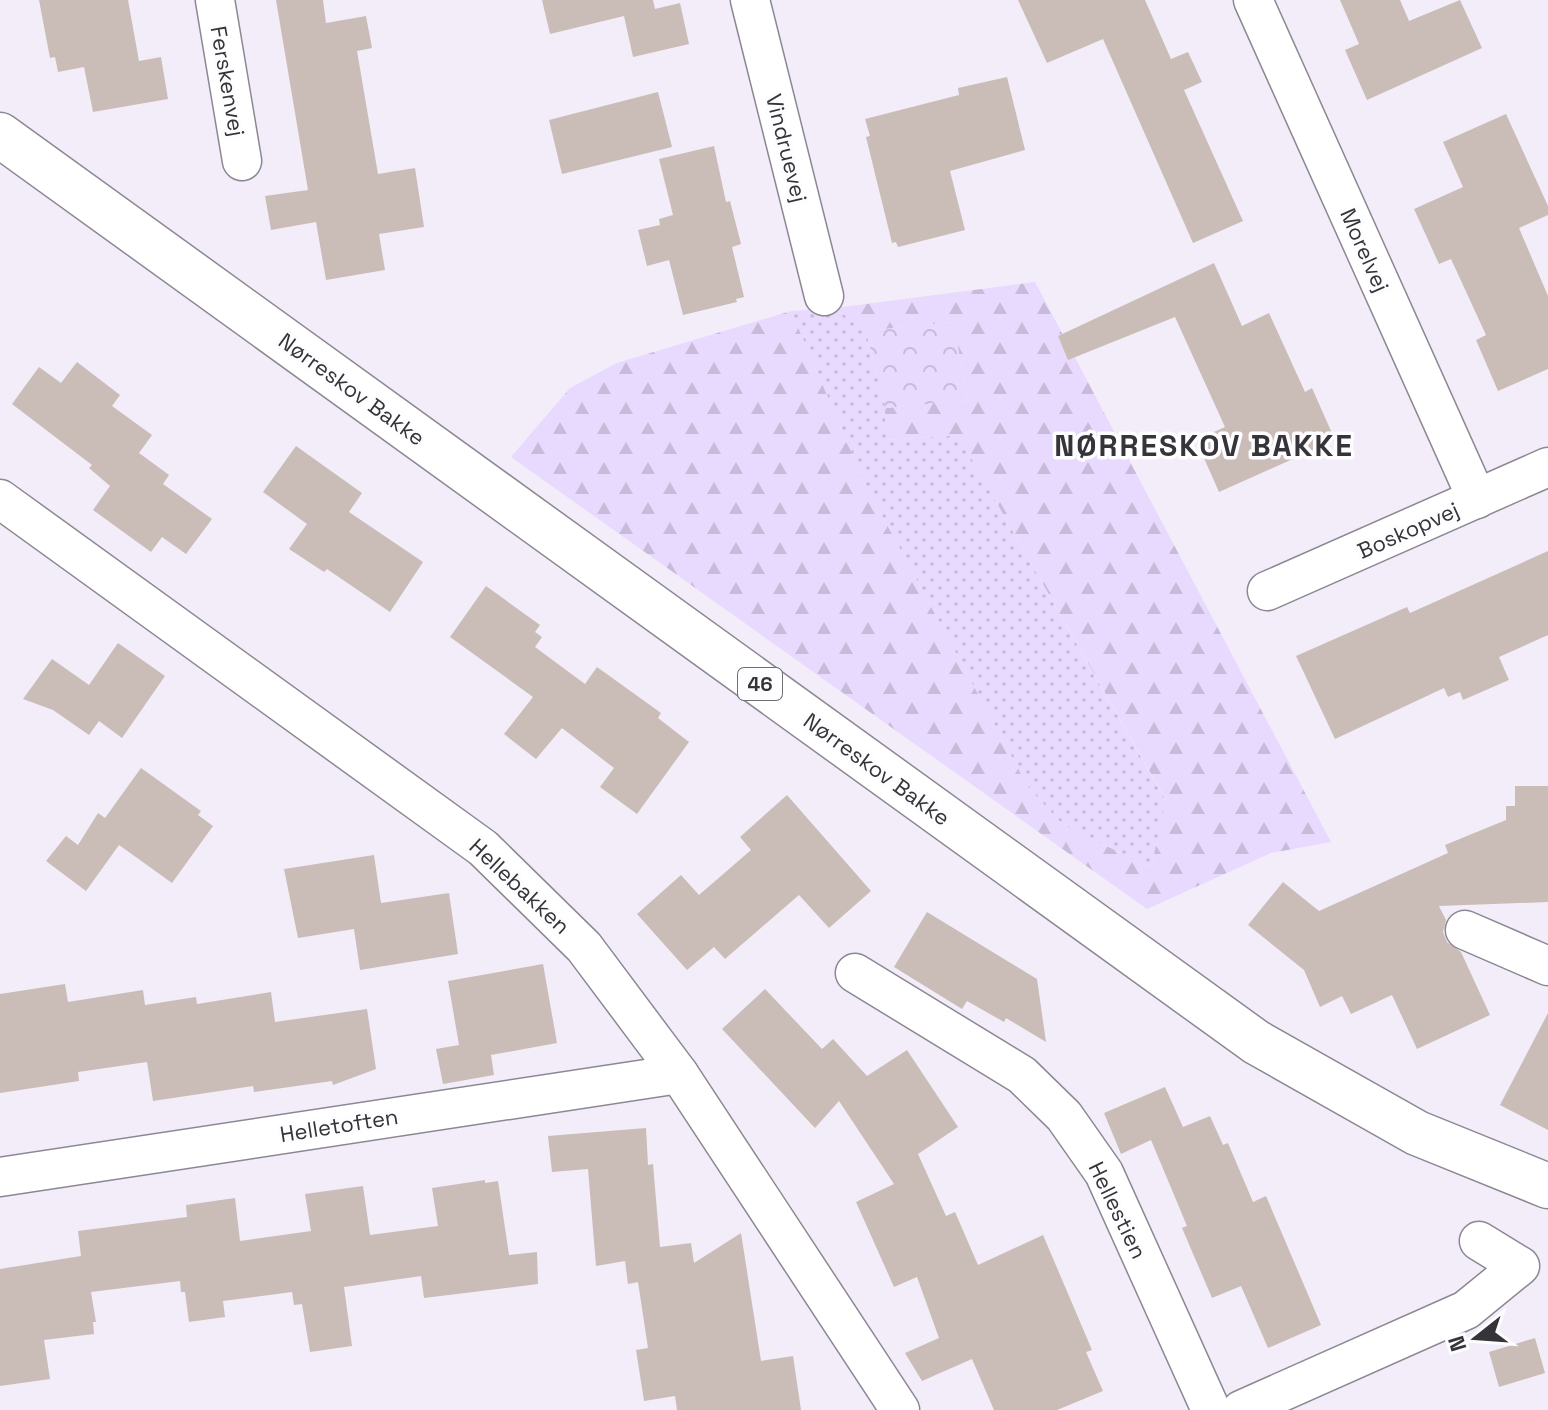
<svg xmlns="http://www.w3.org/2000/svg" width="1548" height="1410" font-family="'Space Grotesk',sans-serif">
  <defs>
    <pattern id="grass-dots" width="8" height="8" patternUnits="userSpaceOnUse" patternTransform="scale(2)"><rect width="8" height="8" fill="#e8d9fe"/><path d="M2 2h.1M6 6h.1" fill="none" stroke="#c8bbda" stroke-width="1.8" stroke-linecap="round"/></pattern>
    <pattern id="forest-firs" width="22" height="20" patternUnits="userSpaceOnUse" patternTransform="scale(2)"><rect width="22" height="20" fill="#e8d9fe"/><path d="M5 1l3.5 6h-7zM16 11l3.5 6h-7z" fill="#c8bbda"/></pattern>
    <pattern id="park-crowns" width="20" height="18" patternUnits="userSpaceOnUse" patternTransform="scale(2)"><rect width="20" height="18" fill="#e8d9fe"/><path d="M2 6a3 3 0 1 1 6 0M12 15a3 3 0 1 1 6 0" fill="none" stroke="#c8bbda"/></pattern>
  </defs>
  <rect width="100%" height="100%" fill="#f2edf9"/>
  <path fill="url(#grass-dots)" d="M835,308L866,331L885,408L887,440L958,435L1166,801L1151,868L1062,824L1028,787L864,482L791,311Z"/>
  <path fill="url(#forest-firs)" d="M1035,282L1331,842L1271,853L1147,909L511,457L570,388L617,363L791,311L864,482L1028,787L1062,824L1151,868L1166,800L958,435L886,440L885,408L968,400L953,322L866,331L835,308Z"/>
  <path fill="url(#park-crowns)" d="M953,322L968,400L885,408L866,331Z"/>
  <g fill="#cabdb7">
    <path d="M39,0H128L139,61L161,57L168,99L93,112L84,67L58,72L55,57L50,58Z"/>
    <path d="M276,0H323L326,23L366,16L372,48L357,51L378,174L415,168L424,227L379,234L385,270L326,280L316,222L271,230L265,196L308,190Z"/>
    <path d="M542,0H653L655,9L680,3L689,44L633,57L624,16L550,34Z"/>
    <path d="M1018,0H1145L1171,59L1188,52L1202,82L1184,90L1243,221L1193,243L1103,39L1047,63Z"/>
    <path d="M1340,0H1400L1409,21L1460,0L1482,48L1367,100L1345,50L1359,44Z"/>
    <path d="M1007,77L1025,150L950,171L965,230L898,247L896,242L892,243L866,137L870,136L865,119L959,95L958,88Z"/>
    <path d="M658,92L672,147L562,174L549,120Z"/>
    <path d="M1506,114L1548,206V215L1519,228L1548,296V369L1498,391L1476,340L1486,335L1451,259L1439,264L1414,209L1463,187L1443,142Z"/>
    <path d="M714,146L726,202L730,201L741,244L732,247L744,297L736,299L737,302L683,315L669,260L647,266L638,230L660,225L659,219L673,215L659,159Z"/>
    <path d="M1214,263L1242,326L1269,313L1305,392L1312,388L1335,440L1219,492L1196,440L1225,427L1175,317L1068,360L1058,336Z"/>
    <path d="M77,362L120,395L112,406L152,435L139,453L169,475L163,484L212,519L186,554L162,537L151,552L93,510L110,486L89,468L92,465L12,404L39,367L61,383Z"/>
    <path d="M296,446L362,493L349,512L423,562L390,612L327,569L324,572L289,549L307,524L263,492Z"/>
    <path d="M1548,551V635L1499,657L1509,680L1463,700L1460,692L1448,697L1444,688L1335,739L1296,656L1407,607L1410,613Z"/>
    <path d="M486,586L540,625L535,632L542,637L535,647L585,684L597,667L661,713L658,718L689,742L637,814L600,787L614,768L562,728L536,759L504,734L533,697L450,637Z"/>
    <path d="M118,643L165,676L122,738L99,721L89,735L53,710L23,699L52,659L89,685Z"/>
    <path d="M141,768L201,811L198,815L213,826L172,883L119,845L86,891L46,861L66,836L78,845L98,813L105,818Z"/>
    <path d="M1515,786H1548V902L1439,906L1446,920L1443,932L1447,942L1461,952L1490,1015L1417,1049L1392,995L1351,1014L1342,996L1320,1007L1304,970L1248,925L1283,882L1319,911L1448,853L1445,845L1506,820V806H1515Z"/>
    <path d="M787,795L871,891L829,928L799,895L725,959L714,947L687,970L637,914L681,875L699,895L751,850L740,837Z"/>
    <path d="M374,855L381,903L449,893L458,954L360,970L354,929L298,938L284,869Z"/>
    <path d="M927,912L1037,979L1046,1042L1006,1018L1004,1022L967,1001L962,1009L894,967Z"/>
    <path d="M543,964L557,1043L491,1055L494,1075L443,1084L436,1049L459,1045L448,981Z"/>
    <path d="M65,984L68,1002L143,990L145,1005L196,997L197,1004L271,992L275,1022L367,1009L376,1069L333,1085L332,1081L254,1092L253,1086L153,1101L147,1062L78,1072L79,1081L0,1093V994Z"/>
    <path d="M765,989L822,1049L833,1039L867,1076L907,1050L958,1127L918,1154L946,1216L955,1212L978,1265L1043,1235L1092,1350L1086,1352L1103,1391L1057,1410H994L972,1359L922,1381L905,1353L939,1338L917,1277L894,1287L856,1202L894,1184L839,1101L815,1128L722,1029Z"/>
    <path d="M1548,1013V1130L1500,1105Z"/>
    <path d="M1165,1087L1183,1127L1210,1116L1223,1145L1228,1143L1253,1202L1266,1196L1321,1325L1268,1348L1241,1286L1212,1298L1182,1228L1187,1226L1151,1140L1121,1154L1104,1113Z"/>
    <path d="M646,1128L648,1165L653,1164L660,1247L691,1243L694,1263L741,1233L761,1361L793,1356L801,1410H677L675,1396L644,1401L636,1350L648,1348L638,1282L628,1284L625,1261L596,1266L588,1169L552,1172L548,1136Z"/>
    <path d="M485,1180V1183L498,1181L509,1255L537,1252L538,1284L424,1298L421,1276L344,1287L352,1346L310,1352L302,1304L294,1305L292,1292L223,1301L225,1317L189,1322L185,1292H181L180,1281L91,1292L96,1322H93L94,1334L44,1340L50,1379L0,1386V1269L81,1256L78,1231L187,1217L186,1205L235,1198L240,1241L311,1231L305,1194L363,1186L370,1235L438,1226L432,1188Z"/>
    <path d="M1535,1338L1545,1373L1499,1387L1489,1352Z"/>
  </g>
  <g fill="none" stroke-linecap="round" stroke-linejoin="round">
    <g stroke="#8c8893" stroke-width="41">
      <g id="minor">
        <path d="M215,0L242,161"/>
        <path d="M750,0L824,296"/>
        <path d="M1253,0L1477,499"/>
        <path d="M0,499L483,848L584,947L679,1074L900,1410"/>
        <path d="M1267,591L1548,467"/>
        <path d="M1465,930L1548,966"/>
        <path d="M855,973L1022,1075L1064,1116L1104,1173L1211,1410"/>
        <path d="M0,1177L679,1074"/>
        <path d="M1241,1410L1466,1310L1520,1266L1479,1241"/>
      </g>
    </g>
    <g stroke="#8c8893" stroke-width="47">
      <path id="primary" d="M0,135L1256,1042L1417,1133L1548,1186"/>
    </g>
    <use href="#minor" stroke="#fff" stroke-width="38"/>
    <use href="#primary" stroke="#fff" stroke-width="44"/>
  </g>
  <g text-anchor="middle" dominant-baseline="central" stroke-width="7" stroke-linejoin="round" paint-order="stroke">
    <rect fill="#fdfdff" stroke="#717074" stroke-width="2" x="738" y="668" width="44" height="32" rx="6"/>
    <g font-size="20" font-weight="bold" fill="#353438">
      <text x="760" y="684">46</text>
    </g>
    <g font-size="22" fill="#353438" stroke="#fdfdff">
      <text transform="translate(228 81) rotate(80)">Ferskenvej</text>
      <text transform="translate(787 148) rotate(76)">Vindruevej</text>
      <text transform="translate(1365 250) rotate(66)">Morelvej</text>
      <text transform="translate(352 389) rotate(36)">Nørreskov Bakke</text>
      <text transform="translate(1408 530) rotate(-24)">Boskopvej</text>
      <text transform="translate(877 769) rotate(36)">Nørreskov Bakke</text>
      <text transform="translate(520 886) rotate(43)">Hellebakken</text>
      <text transform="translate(339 1125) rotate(-9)">Helletoften</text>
      <text transform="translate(1118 1210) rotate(64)">Hellestien</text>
    </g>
    <g font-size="30" font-weight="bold" letter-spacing="2" fill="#353438" stroke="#fdfdff">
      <text x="1204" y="445">NØRRESKOV BAKKE</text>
    </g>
  </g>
  <g transform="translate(1476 1338) rotate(253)" stroke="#fdfdff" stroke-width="6" paint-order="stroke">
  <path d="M0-6L14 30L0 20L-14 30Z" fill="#353438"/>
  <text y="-12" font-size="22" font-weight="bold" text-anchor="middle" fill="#353438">N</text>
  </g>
</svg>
